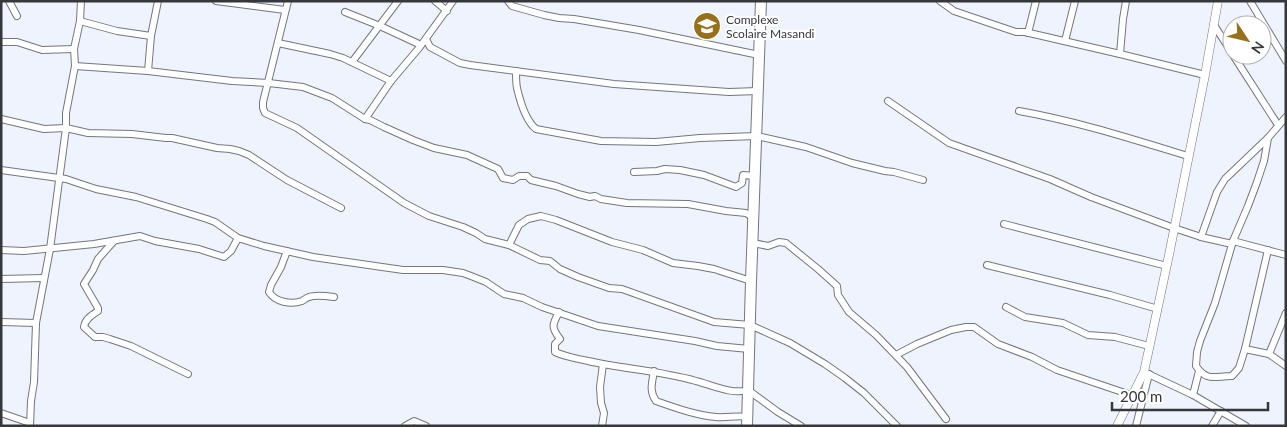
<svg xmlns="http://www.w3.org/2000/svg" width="1287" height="427" font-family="Lato,sans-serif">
  <rect width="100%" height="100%" fill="#eef3fd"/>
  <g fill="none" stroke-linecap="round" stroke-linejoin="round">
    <g stroke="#72767f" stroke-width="8">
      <g id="minor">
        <path d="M9,1L17,16"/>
        <path d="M216,1L285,10"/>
        <path d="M288,1L263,102V108L265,113L297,128L404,203L429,216L463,227L476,233L485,239L509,245L540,260L550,261L560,269L578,277L609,288L622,289L714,322L750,325L790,343L825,364L845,378L864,393L897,426"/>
        <path d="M435,1L447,11"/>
        <path d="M508,1L512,6L544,15L559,18L574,19L639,30L759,55"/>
        <path d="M940,1L954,11L1016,32H1025L1120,54L1205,75"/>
        <path d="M1250,1L1286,61"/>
        <path d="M345,12L380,26L421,45"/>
        <path d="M80,21L117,31L151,36"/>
        <path d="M1214,25L1232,53"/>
        <path d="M1028,33L1036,1"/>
        <path d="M426,39L430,47L460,63L470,65L614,84L729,92L758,91"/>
        <path d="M1065,41L1075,1"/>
        <path d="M1,42H17L42,50L74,49"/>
        <path d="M278,43L330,54L343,58L391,81"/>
        <path d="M1120,54L1123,19L1126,1"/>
        <path d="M1233,55L1278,125"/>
        <path d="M352,62L398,1"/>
        <path d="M75,66L148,71L232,81L269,83L303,87L332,98L365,119L370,120L384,127L413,140L434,148L467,155L498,169L503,178L513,180L519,176H527L531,180L556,186L578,194L590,197L595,196L601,199L627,203L688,204L726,211L746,213L754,218"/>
        <path d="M148,71L151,36L158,1"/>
        <path d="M516,71C516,77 516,83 517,88C520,101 526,121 536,129L601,141L656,142L700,138L757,136"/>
        <path d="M888,101L949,143L1050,179L1091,197L1174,228L1201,237L1232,244"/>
        <path d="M1019,111C1076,121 1132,139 1188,156"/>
        <path d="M1,119L44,129L66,128L88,133L132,134L166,138H172L217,148L230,149L239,151L249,155L287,180L341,208"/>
        <path d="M365,119L391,81L419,48L453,1"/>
        <path d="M757,136L806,147L852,163L885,171L894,172L923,180"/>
        <path d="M1,170L66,179L96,189L136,197L207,219L215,222L238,238"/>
        <path d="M634,172L657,171L665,169L680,170L704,175L736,187L742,183L743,175L755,176"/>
        <path d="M1004,224L1167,266"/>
        <path d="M1201,237L1217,192L1225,179L1268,138L1286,117"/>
        <path d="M114,241L98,259L93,270L84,284L98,308V311C92,315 85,319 84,327L95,337H103L110,339L131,346L188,374"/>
        <path d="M1233,241L1286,255"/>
        <path d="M753,243L768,246L779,242L786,243L818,269L837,286L838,295L849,312L876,335L907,367L946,419"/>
        <path d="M509,245L519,225L528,219L541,216L556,220L612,242L643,250L673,263L698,266L714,269L751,281"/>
        <path d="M1,250L24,251L94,244L140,236L155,241L199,249L224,257L231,251L238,238L264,246L313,257L403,270H443L463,273L471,276L486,282L504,294L523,298L542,307L598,326L695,341L717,346L749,349"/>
        <path d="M1268,250L1245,349L1239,368L1232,376C1214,376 1207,382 1196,366L1197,352L1200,341L1215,303L1233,241L1248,206L1257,182L1264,161L1268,138"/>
        <path d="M287,251L281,267L271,285L269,292C275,302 291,305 302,301C304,300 306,298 309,297C314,295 327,296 334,297"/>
        <path d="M987,265L1110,295L1158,309"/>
        <path d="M1,279L44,278"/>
        <path d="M1006,307L1025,317L1063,323L1088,335L1115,337L1149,346"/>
        <path d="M559,312C552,325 551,327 560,339L555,344V352C566,357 575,358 588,361C624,369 661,371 696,381C712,385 732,395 748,390L778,412L801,426"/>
        <path d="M1,322L36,323"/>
        <path d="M1245,349L1269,354L1286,366"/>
        <path d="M1269,354L1286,313"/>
        <path d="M896,355L917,344L951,330L966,327H974L998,344L1032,357L1057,370L1131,395"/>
        <path d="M654,371C652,383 649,391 656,401C676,408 695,415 716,417C727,418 737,415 748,417"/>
        <path d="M1144,372L1193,395L1246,426"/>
        <path d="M1193,395L1199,371"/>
        <path d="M1,413L30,423"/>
        <path d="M30,426L31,401L34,382L36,323L50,249L66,128V113L75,66L74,49L80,21L81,1"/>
        <path d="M405,426L414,421L426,426"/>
        <path d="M602,426L604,413L601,403L600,387L603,364"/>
        <path d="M1136,426L1149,374"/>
        <path d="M1212,426L1221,411"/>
      </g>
    </g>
    <g stroke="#72767f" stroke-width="9">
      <path id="tertiary" d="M1117,426L1144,372L1169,255L1205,75L1218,1"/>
    </g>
    <g stroke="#72767f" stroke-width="12">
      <path id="trunk" d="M747,426L751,281L761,1"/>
    </g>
    <use href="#minor" stroke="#fff" stroke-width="6"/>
    <use href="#tertiary" stroke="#fff" stroke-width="8"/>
    <use href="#trunk" stroke="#fff" stroke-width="10"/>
  </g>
  <defs>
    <g id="school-disc" transform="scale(1.4375)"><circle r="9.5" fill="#96701a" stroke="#fff"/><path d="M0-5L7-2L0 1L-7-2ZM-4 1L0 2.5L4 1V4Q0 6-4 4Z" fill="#fff"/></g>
  </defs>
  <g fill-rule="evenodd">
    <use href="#school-disc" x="707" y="26"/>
  </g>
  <g text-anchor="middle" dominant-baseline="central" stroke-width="4" stroke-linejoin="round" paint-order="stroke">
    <g font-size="12" fill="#35373b" stroke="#fff" text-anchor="start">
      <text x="726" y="19">Complexe<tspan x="726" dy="14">Scolaire Masandi</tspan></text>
    </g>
  </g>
  <rect width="1287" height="427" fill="none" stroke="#35373b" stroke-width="5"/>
  <g transform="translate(1247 40) rotate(125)"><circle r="24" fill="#ffffff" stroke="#aeafb1"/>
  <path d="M0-4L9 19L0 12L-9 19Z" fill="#96701a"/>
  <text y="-8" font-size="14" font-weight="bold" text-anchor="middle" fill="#35373b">N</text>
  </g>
  <path d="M1112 402v8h156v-8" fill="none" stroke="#35373b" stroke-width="2.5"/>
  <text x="1120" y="402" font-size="15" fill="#35373b" stroke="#ffffff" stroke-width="4" paint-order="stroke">200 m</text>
</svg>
